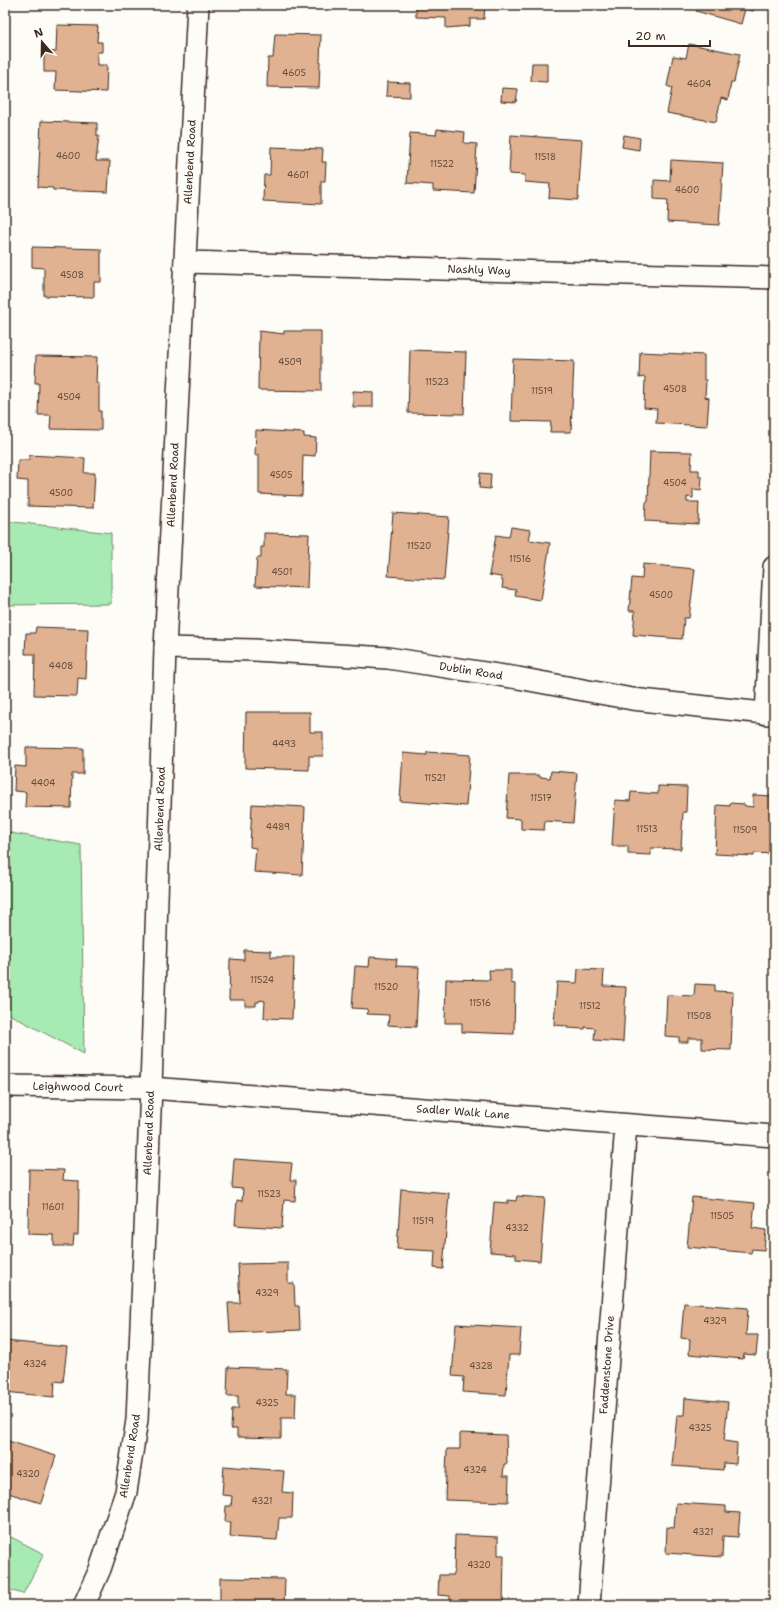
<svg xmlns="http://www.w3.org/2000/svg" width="779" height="1610" font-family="'Shantell Sans',sans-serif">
  <rect width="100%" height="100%" fill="#fdfcf7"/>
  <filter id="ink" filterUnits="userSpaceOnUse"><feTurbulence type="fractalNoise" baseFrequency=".025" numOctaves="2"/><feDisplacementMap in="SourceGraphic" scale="8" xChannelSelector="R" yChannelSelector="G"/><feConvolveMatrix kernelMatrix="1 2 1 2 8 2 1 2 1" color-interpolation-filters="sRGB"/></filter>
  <g filter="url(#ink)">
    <g fill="#a8eab4" stroke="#728a69">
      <path d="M5,521L111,533V604L5,605Z"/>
      <path d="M5,832L81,845L84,1054L5,1012Z"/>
      <path d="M5,1534L44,1554L23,1594L5,1589Z"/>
    </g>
    <g fill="#e1b292" stroke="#3b2a1e">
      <path d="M416,5H485L484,19H470V26L446,28V18L416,17Z"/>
      <path d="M698,5H755L753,11L745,9L741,24L696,11Z"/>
      <path d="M57,25L98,26L97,42H102V52H97V65H107L106,92L55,90L56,72H44V51L56,52Z"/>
      <path d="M275,34L321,35L319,88L267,87L268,58H273Z"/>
      <path d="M689,44L740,54L734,82H731L728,100L721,98L716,122L667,113L672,88L667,86L673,56L686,58Z"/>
      <path d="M532,63H547V82L531,81Z"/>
      <path d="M387,82L410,83V97L386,96Z"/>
      <path d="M502,88L518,89L516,102L501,101Z"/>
      <path d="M41,121L97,123V136H99L96,161H110L108,192L53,190V188L38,187Z"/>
      <path d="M437,129L465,132L464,143L477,144L474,193L433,191V185L407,183L410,133L436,135Z"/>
      <path d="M511,135L582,140L578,200L549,198L550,184L525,182V175L509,174Z"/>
      <path d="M624,135L640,138L639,150L622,147Z"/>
      <path d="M271,147L323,149L322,162H326L325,181H321V204L263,201L264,175H270Z"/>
      <path d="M671,160L723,163L719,225L667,222L668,200L654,199V180L670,181Z"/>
      <path d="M32,247L101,249V282H94V297L44,296V268L32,267Z"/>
      <path d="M259,331L284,334V331H321V391L258,390Z"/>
      <path d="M410,350L466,352L464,414L408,413Z"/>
      <path d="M640,352L704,355V380H706L705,397L709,398L707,426L656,423L657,409L644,408L645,377L639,378Z"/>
      <path d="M36,356L97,357L96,383L99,384V411H101V430L50,429L51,415H38L39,383H35Z"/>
      <path d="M513,359L574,361L571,432H550L551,422L511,421Z"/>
      <path d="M353,391L373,392V407H353Z"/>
      <path d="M256,430L304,433V437L316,438L315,456L303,455L302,496L259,494V455H255Z"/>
      <path d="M650,451L692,452L691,470H699V477H702L701,490L693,489V498L687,497V502H699L698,524L645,521L646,502H648Z"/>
      <path d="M29,455L85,458L84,473H95L93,508L28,506V481L17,480L18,460H29Z"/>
      <path d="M480,473L491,474L490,489L479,488Z"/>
      <path d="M393,513L449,517L444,580L388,576Z"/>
      <path d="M511,527L531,530L529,540L550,543L541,600L515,596L516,590L502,588L503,581L501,580V577L489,575L496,535L509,537Z"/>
      <path d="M264,533L309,534L307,588L255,586L257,558H261V547H264Z"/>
      <path d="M643,564L695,569L689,618H684L682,639L633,635L635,611H629L632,578L642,579Z"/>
      <path d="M36,627L88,629L86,679L78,678L77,696L34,695L35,654H25L26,633H35Z"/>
      <path d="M246,712H310V732H323V756H309V770L245,768Z"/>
      <path d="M26,747L83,748V774H72L71,808L25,807L26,792L14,791L15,766L26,767Z"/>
      <path d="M427,752L470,755L466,806L400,801L403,753L427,755Z"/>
      <path d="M551,771L577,773L573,823L545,821L544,830L521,829V819L506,818L509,775H539V777L550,778Z"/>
      <path d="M658,786L687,787L686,812H683L681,849L651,848V855L628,854V846H612L615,800L630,801L631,792L658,794Z"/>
      <path d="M753,795L774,796V854L754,853V856L715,854L717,805L730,806V803L744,804L745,806L753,807Z"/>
      <path d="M252,804L305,807L302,875L254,872L256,848L250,847Z"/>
      <path d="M244,950L271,951V957H294L292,1019L264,1018L265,1001L260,1000L259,1002H256V1006H245V1000H229L230,959L244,960Z"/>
      <path d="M370,957L397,959L396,966L419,967L416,1027L388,1025L389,1015L367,1014L368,1009L352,1008L355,966L369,967Z"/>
      <path d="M578,969L604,970L603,986L626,987L623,1042L594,1040L595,1028L585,1027V1029L567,1028V1026L554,1025L557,982L577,983Z"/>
      <path d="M489,970H511V983L515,984L514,1034L462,1032V1023H445L446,979L490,980Z"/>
      <path d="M695,984L715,985V991L733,992L731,1050L702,1049V1038H688V1042H679V1037L665,1036L667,995L694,996Z"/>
      <path d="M234,1159L292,1163L290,1180H296L295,1201L284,1200L282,1228L235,1225L237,1200L242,1201L243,1189L232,1188Z"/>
      <path d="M29,1169L64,1170L63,1180L79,1181L78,1235H74L73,1246H54V1235L28,1234Z"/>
      <path d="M401,1189L449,1193L443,1269L434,1268L435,1251L397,1249Z"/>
      <path d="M517,1196L545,1198L540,1261L516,1259V1254L490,1252L494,1202L508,1203V1200L516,1201Z"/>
      <path d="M692,1197L755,1203L752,1228L766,1230L764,1250L752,1249L751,1253L687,1247Z"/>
      <path d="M288,1263V1283H294L295,1306H299L300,1330L230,1333L228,1303H240L238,1264Z"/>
      <path d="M684,1303L748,1308L746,1335H758L756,1355L744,1354L743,1359L689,1354L690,1339L681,1338Z"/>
      <path d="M456,1324L521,1328L519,1355H509L506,1395L463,1392L464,1377L452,1376Z"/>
      <path d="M5,1341L67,1347L63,1382L55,1381L54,1397L5,1392Z"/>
      <path d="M228,1367L287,1369L286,1394H296L295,1418H281V1438L237,1437V1429H231L232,1409H238V1396H227Z"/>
      <path d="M685,1398L728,1402L724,1441L737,1443L736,1464L724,1463L723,1470L672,1466L677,1415H684Z"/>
      <path d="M460,1433L506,1435L507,1464H504L503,1476H509L508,1502L445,1500L447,1449H460Z"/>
      <path d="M5,1440L56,1456L41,1503L5,1492Z"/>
      <path d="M224,1466L284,1471L282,1492L293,1493L292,1518H279L277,1540L230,1537L231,1522H225L226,1506H231L232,1496L222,1495Z"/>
      <path d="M676,1503L726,1506V1512L740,1513L738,1537L723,1536L722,1557L666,1553L667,1527L674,1528Z"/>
      <path d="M455,1535L498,1537V1555H504L503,1605H450V1596L438,1595L439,1575H454Z"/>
      <path d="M220,1578L285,1579L284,1605L220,1604Z"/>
    </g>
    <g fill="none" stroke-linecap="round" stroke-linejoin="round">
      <g stroke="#3b2a1e" stroke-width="24">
        <g id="street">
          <path d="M185,262L774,278"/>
          <path d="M165,648L254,650L388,658L518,678L632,699L774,714"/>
          <path d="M766,714L774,567"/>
          <path d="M5,1086L151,1088L774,1136"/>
          <path d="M84,1605L100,1569L126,1492L137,1420L151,1088L165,648L198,5"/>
          <path d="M589,1605L626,1125"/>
        </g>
      </g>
      <use href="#street" stroke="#fdfcf7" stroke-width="21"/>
    </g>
  </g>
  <g text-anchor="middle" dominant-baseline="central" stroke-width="3.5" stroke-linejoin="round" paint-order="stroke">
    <g font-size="9" fill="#644c3b">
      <text x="294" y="73">4605</text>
      <text x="699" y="84">4604</text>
      <text x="68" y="156">4600</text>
      <text x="545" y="157">11518</text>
      <text x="442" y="164">11522</text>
      <text x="298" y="175">4601</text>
      <text x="687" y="190">4600</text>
      <text x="72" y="275">4508</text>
      <text x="290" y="362">4509</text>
      <text x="437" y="382">11523</text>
      <text x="675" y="389">4508</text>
      <text x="542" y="391">11519</text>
      <text x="69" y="397">4504</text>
      <text x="281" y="475">4505</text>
      <text x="675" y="483">4504</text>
      <text x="61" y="493">4500</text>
      <text x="419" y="546">11520</text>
      <text x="520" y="559">11516</text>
      <text x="282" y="572">4501</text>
      <text x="661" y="595">4500</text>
      <text x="61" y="666">4408</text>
      <text x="284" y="744">4493</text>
      <text x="435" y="778">11521</text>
      <text x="43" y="783">4404</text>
      <text x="541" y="798">11517</text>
      <text x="278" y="827">4489</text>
      <text x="647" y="829">11513</text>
      <text x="745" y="830">11509</text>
      <text x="262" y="980">11524</text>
      <text x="386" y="987">11520</text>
      <text x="480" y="1003">11516</text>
      <text x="590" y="1006">11512</text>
      <text x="699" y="1016">11508</text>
      <text x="269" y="1194">11523</text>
      <text x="53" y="1207">11601</text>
      <text x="722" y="1216">11505</text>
      <text x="423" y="1221">11519</text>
      <text x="517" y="1228">4332</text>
      <text x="267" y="1293">4329</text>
      <text x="715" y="1321">4329</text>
      <text x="35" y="1364">4324</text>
      <text x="481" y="1366">4328</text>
      <text x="267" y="1403">4325</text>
      <text x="700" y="1428">4325</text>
      <text x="475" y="1470">4324</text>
      <text x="28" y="1474">4320</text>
      <text x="262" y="1501">4321</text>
      <text x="703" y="1532">4321</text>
      <text x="479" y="1565">4320</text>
    </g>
    <g font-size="11" fill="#3b2a1e" stroke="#fdfcf7">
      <text transform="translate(190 162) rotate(-87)">Allenbend Road</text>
      <text transform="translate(479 270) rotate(2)">Nashly Way</text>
      <text transform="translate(173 485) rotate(-87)">Allenbend Road</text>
      <text transform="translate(471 671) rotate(9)">Dublin Road</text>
      <text transform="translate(160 809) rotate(-88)">Allenbend Road</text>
      <text transform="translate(78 1087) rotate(1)">Leighwood Court</text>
      <text transform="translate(463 1112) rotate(4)">Sadler Walk Lane</text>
      <text transform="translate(149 1133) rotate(-88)">Allenbend Road</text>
      <text transform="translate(607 1365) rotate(-86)">Faddenstone Drive</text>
      <text transform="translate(130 1456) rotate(-81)">Allenbend Road</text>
    </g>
  </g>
  <rect width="779" height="1610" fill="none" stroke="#fdfcf7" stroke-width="20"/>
  <rect x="10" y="10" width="759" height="1590" fill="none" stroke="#3b2a1e" stroke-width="1.5" filter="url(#ink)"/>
  <g transform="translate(42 42) rotate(340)" stroke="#fdfcf7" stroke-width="3" paint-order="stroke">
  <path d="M0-3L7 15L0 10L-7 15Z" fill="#3b2a1e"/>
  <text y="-6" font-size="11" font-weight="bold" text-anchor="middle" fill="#3b2a1e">N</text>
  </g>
  <path d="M629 40v6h81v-6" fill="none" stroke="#3b2a1e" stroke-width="2"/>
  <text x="635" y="40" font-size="12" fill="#3b2a1e" stroke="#fdfcf7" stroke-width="3" paint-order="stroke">20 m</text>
</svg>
